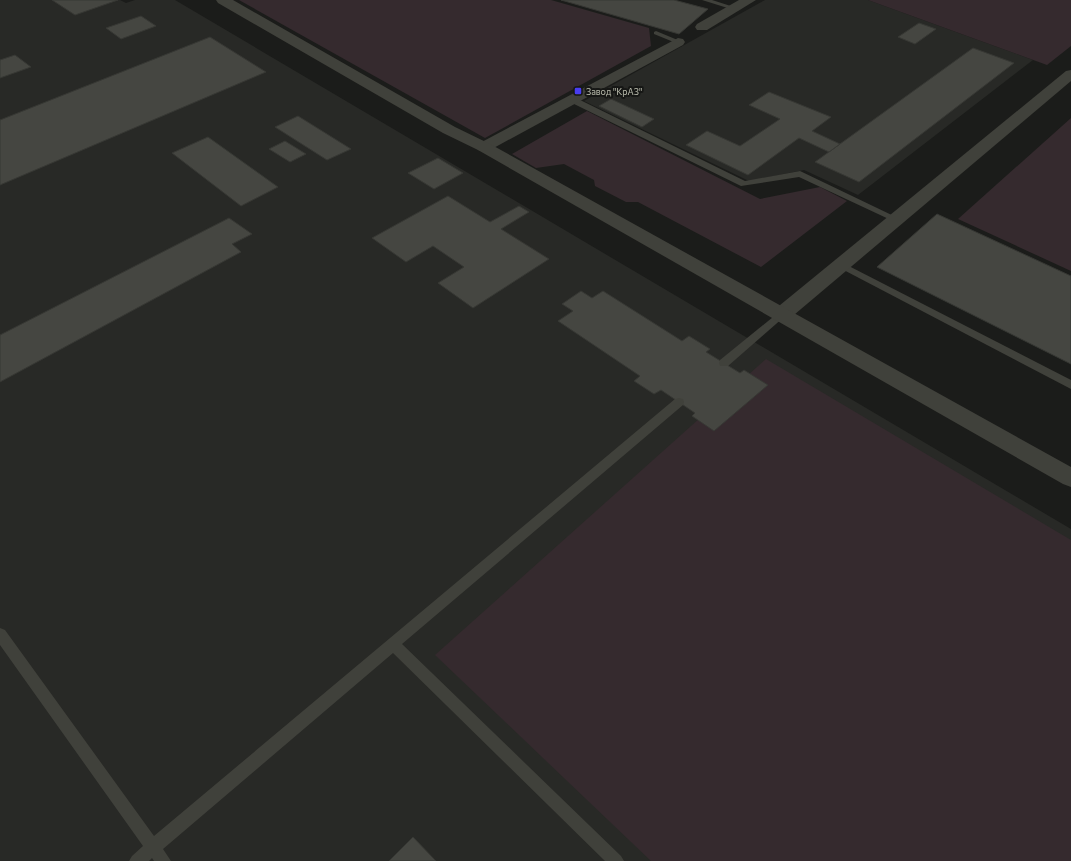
<svg xmlns="http://www.w3.org/2000/svg" width="1071" height="861" font-family="Commissioner,sans-serif">
  <rect width="100%" height="100%" fill="#1b1c1a"/>
  <g fill="#282926">
    <path d="M0,0H120L126,3L135,0H175L1071,529V861H0Z"/>
    <path d="M765,0H868L1033,60L858,195L804,170L749,181L584,101Z"/>
  </g>
  <g fill="#352a2e">
    <path d="M239,0H551L649,28L651,46L485,138Z"/>
    <path d="M868,0H1071V46L1047,65Z"/>
    <path d="M587,111L760,199L820,187L847,201L761,267L638,202H626L595,186L594,180L564,164L536,168L512,154Z"/>
    <path d="M1071,118V271L958,219Z"/>
    <path d="M766,359L1071,540V861H651L435,655Z"/>
  </g>
  <g fill="#454641" stroke="#373834">
    <path d="M52,0H118L75,15Z"/>
    <path d="M561,0H674L708,9L679,34Z"/>
    <path d="M141,16L156,26L121,39L106,28Z"/>
    <path d="M919,23L936,29L915,44L898,37Z"/>
    <path d="M210,37L266,72L0,185V120Z"/>
    <path d="M973,48L1014,63L859,182L815,162Z"/>
    <path d="M15,55L31,67L0,78V60Z"/>
    <path d="M769,92L831,117L812,131L840,144L829,152L799,138L748,175L686,145L707,131L740,146L780,119L749,105Z"/>
    <path d="M611,99L654,119L642,127L599,106Z"/>
    <path d="M298,116L351,149L327,160L275,127Z"/>
    <path d="M208,137L278,187L241,206L172,153Z"/>
    <path d="M285,141L306,154L290,162L269,149Z"/>
    <path d="M438,158L463,173L434,189L408,173Z"/>
    <path d="M448,196L490,222L519,206L529,212L501,229L549,259L473,308L438,283L464,267L433,246L406,262L372,238Z"/>
    <path d="M937,214L1071,276V364L877,267Z"/>
    <path d="M229,218L252,234L232,244L241,252L0,382V335Z"/>
    <path d="M581,291L592,298L603,291L682,341L689,336L710,349L706,352L740,373L744,370L768,385L714,431L692,416L695,413L661,390L654,394L634,381L640,376L558,321L573,311L562,304Z"/>
    <path d="M413,837L436,861H389Z"/>
  </g>
  <g fill="none" stroke-linecap="round" stroke-linejoin="round">
    <g fill="#40413b" fill-rule="evenodd">
      <path d="M702,0H712L737,8L734,10Z"/>
      <path d="M656,31L680,41L682,42L676,43L654,34V32Z"/>
      <path d="M570,98H576L745,181L800,171L900,219L899,221H893L799,177L741,186L570,102Z"/>
      <path d="M841,262L1071,380V389L838,267L836,265Z"/>
      <path d="M781,312L786,315L784,317L728,366H720L719,363L720,360L778,313Z"/>
      <path d="M679,398L683,399L684,402L683,405L402,644L621,856L624,861H605L393,653L163,849L171,861H154L152,858L149,861H129L132,856L143,846L0,645V628L5,630L154,836L675,399Z"/>
    </g>
    <g fill="#40413b" fill-rule="evenodd">
      <path d="M739,0H756L707,30H697L695,27L697,24Z"/>
      <path d="M678,38L683,39L685,42L683,45L490,150L484,152L478,150L476,147L478,144Z"/>
      <path d="M1071,70V81L788,320L781,322L774,320L771,315L774,310L1066,71Z"/>
    </g>
    <path fill="#40413b" fill-rule="evenodd" d="M216,0H233L455,127L490,144L1071,467V487L1063,484L478,150L443,133L218,3Z"/>
  </g>
  <rect fill="#493df1" stroke="#161715" stroke-width="1.5" x="574" y="87" width="8" height="8" rx="2"/>
  <g text-anchor="middle" dominant-baseline="central" stroke-width="4" stroke-linejoin="round" paint-order="stroke">
    <g font-size="9" fill="#babcad" stroke="#161715" text-anchor="start">
      <text x="586" y="91">Завод "КрАЗ"</text>
    </g>
  </g>
</svg>
